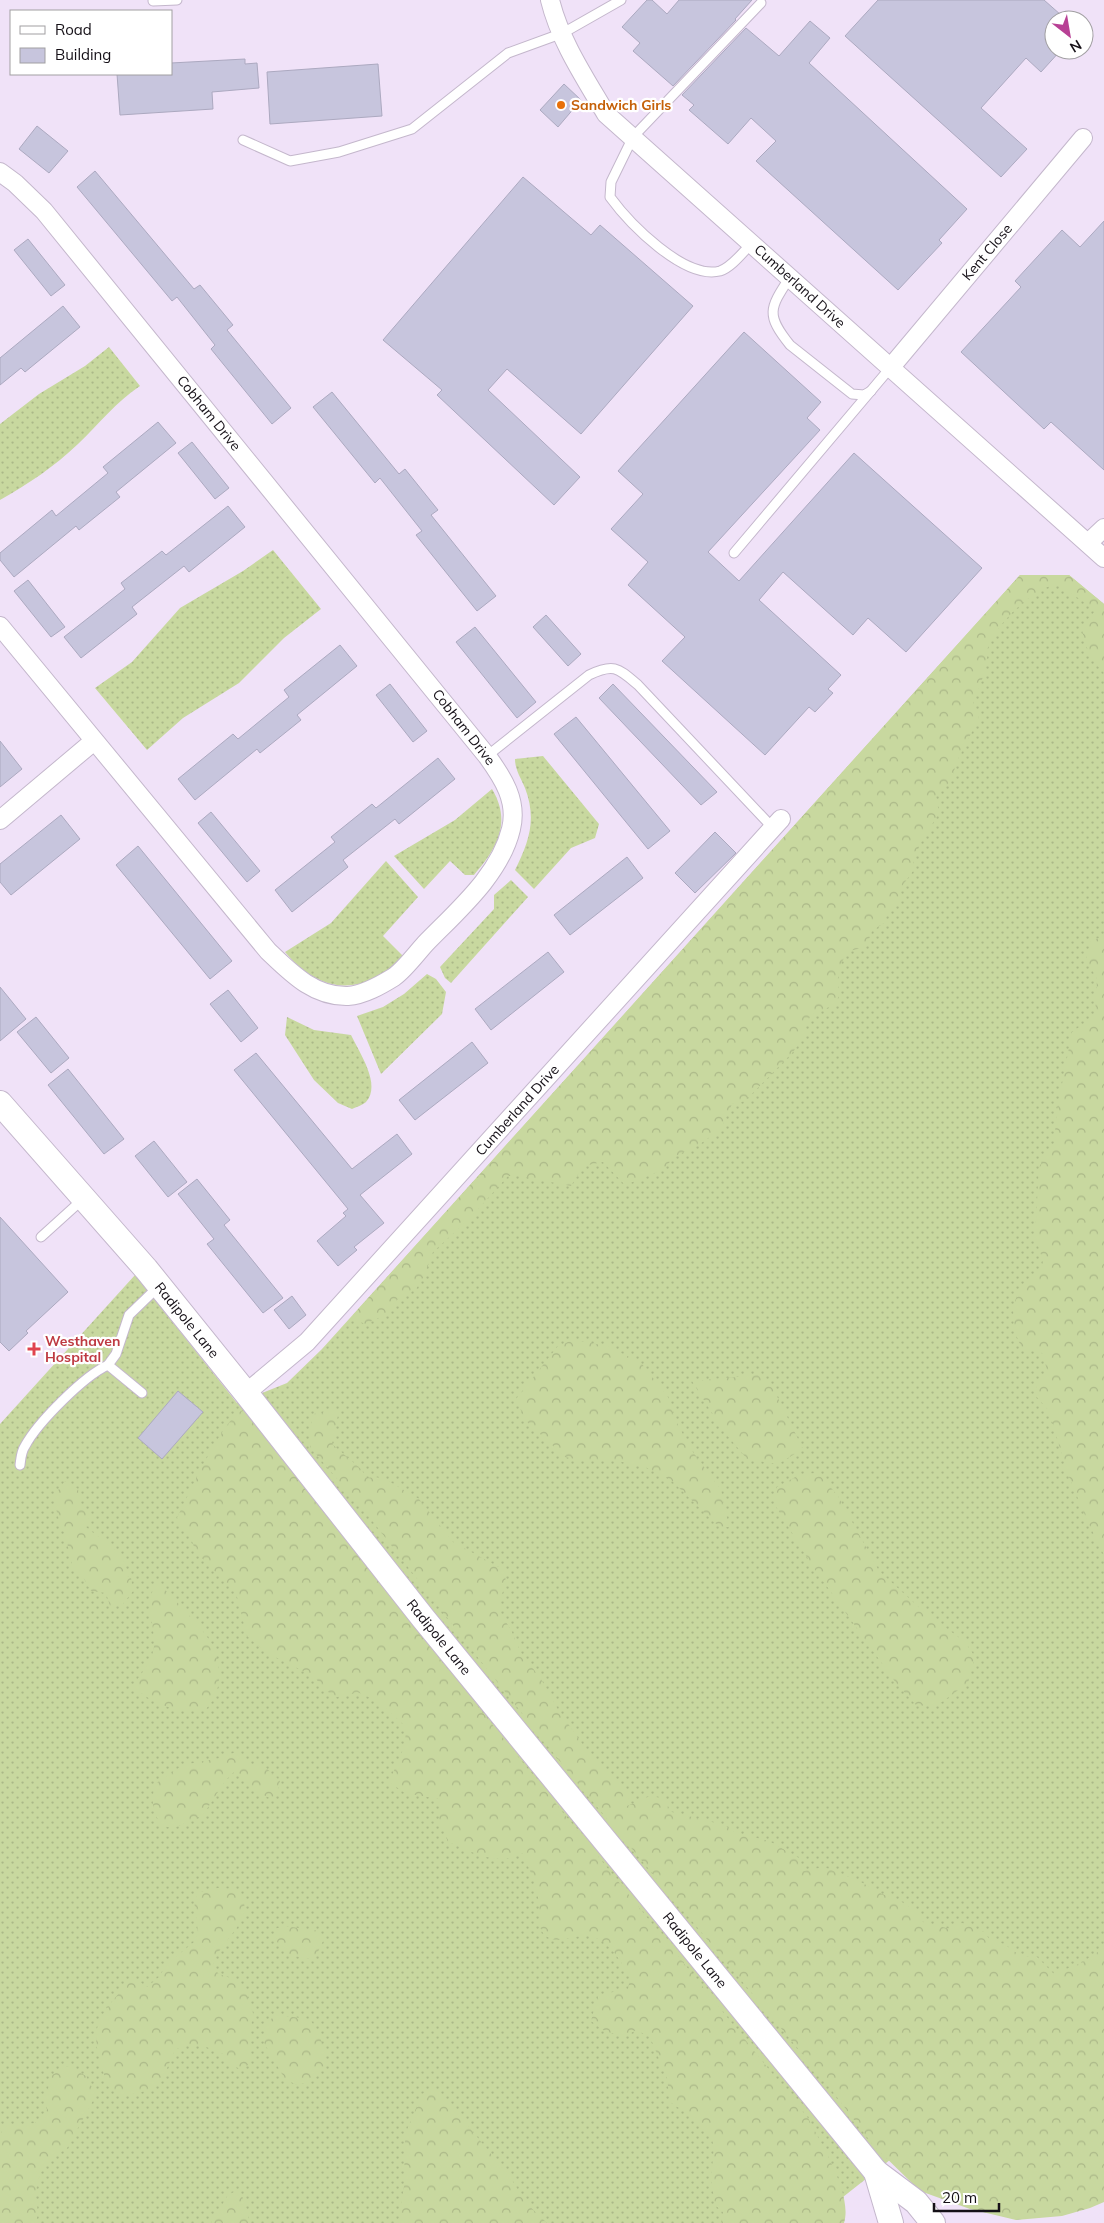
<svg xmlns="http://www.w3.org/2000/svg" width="1104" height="2223" font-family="Mulish,sans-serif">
  <defs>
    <pattern id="grass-dots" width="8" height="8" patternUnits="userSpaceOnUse" patternTransform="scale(1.25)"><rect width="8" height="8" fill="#c8d89f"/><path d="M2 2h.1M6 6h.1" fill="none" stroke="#abb888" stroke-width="1.8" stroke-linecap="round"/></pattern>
    <pattern id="forest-crowns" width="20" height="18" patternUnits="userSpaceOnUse" patternTransform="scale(1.25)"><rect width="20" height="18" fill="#c8d89f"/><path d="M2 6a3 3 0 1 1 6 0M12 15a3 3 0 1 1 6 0" fill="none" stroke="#abb888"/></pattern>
  </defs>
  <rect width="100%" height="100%" fill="#f0e2f8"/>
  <g fill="url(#grass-dots)">
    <path d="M109,347L140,386C116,402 99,424 78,444C54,467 28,484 0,500V424L39,394L85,366Z"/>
    <path d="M273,550L321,609L284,638L239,683L183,718L147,750L95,688L132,662L180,608L243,571Z"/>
    <path d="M1020,575H1069L1104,604V2180L900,2152L843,2197L834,2223H0V1424L135,1275L237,1403L287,1383L322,1349Z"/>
    <path d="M543,756L599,824L595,838L571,848L534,889L515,870C529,842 537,819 525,788C521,778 515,770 515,759Z"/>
    <path d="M492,789C512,822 497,849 474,875H465L450,861L424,889L394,856L455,820Z"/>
    <path d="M386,861L418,897L383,936L403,956C364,997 321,995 285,952L331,923Z"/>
    <path d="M511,880L528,897L451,983L445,978L440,967L494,909V895Z"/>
    <path d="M427,974L436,979L446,992L442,1014L381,1074L357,1016L383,1007L404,994Z"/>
    <path d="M287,1017L314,1030L351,1035C359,1052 382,1085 366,1102C363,1105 356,1107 352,1109L338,1103L314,1080L285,1035Z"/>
  </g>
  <g fill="url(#forest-crowns)">
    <path d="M1020,575H1069L1104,604V673C1091,659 1083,645 1082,626L1096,610L1057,584C1032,589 999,622 989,644C986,651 988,660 986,667C983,679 977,692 973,704L979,718L956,763L952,780L936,796L939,813L914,854L913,871L900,889L902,897L890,908L884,923L872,931L866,947L849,951L841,963L837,983L840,992L836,1004L811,1015L804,1028V1037L793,1052L745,1101L732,1104L721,1129L700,1144L674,1157L663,1170L625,1185L603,1162L583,1166L571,1186L520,1176H508L469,1219L433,1252L424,1276L416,1289L398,1299L383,1316L365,1324L354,1319L353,1315Z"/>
    <path d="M1104,936V1555L1087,1520L1067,1472L1049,1411L1035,1395L1037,1382L1048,1373L1042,1353L1022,1349L1014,1330L1013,1307L1020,1287L1042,1266L1043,1261L1035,1236L1039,1167L1054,1143L1057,1110L1072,1032L1095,1016L1097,979L1086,959L1091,941Z"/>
    <path d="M573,1340L608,1346L642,1364L668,1397L677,1423L690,1448L721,1490L729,1527H721L715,1523L671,1480L645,1467L613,1460L584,1461L565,1457L525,1420L516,1399L558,1346Z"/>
    <path d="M758,1375L771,1384L803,1449L778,1464L747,1459L722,1429L692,1381Z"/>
    <path d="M331,1408L338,1415L332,1444L361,1469L367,1478L375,1477L385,1479L419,1499L453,1542L506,1571L505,1587L501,1596V1614L511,1630L521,1653L541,1679L557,1708L583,1745L606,1773L630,1794L627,1806L650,1796L667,1799L668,1811L724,1825L736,1833L769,1841L799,1858L804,1871L824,1867L859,1881L882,1894L899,1900L918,1913L923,1922L950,1929L962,1923L984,1932L990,1940L1004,1944L1021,1956L1037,1957L1054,1974L1081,1963L1104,1948V2202L1090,2208L1062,2216L1016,2220L970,2209L920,2191L873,2145L824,2080L574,1779L483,1664L367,1514L310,1447L312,1414L322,1413Z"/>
    <path d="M243,1410L414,1627L808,2118C821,2144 853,2194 844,2223H721L723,2212L715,2205C714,2196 712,2188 711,2179C711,2164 718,2147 709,2133C700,2120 683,2111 670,2102L667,2078L650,2037L636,2030L626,2036L606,2032L591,2021L598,1995L628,1989L630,1978C622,1962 608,1938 588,1936C573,1934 556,1947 544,1934C537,1927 540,1913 539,1904C537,1886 530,1869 522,1853C499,1868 471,1851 448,1842L439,1819V1799L405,1793L389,1782L405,1745L406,1727L378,1701L357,1692L337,1697L323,1689L315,1677L267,1653L247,1636L236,1593L196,1552L190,1536L182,1528L177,1518C189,1495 222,1419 243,1410Z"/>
    <path d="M818,1473L838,1496L879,1571L922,1610L965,1642L975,1657L968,1683L939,1704L917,1706L896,1683L811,1564L775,1505L777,1487L801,1474Z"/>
    <path d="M65,1481L78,1489L80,1503L90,1515L86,1527C96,1536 121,1550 124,1562C125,1565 124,1570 124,1574L131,1578L133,1591L122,1605L110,1606L106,1593L91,1591L83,1577L74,1572L65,1534L61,1527L55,1505L56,1493Z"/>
    <path d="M157,1581C170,1596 205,1629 212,1645C222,1667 223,1691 206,1709C180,1714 152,1705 133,1686C140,1675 154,1659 154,1645C155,1621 143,1605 157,1581Z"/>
    <path d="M236,1752L251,1764L263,1765L280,1781L278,1791L272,1799L251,1789L245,1777L235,1771L225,1781L203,1815L174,1828L162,1826C152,1812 151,1801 155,1784L183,1765L220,1758Z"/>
    <path d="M218,1888L235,1889L244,1897C244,1902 245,1908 244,1913C238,1934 215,1947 213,1968L219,1974L236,1980L247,1995L253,2013L250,2034V2063L242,2070L228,2063L223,2054L204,2046L187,2044L175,2050L161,2082L145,2091L124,2096L108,2086C103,2071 93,2045 97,2029C101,2011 119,1994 130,1980L140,1982L147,1987L159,1977L167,1964L194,1942L198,1932L194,1900L200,1892Z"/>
    <path d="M284,1926L320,1931L323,1941L317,1954L307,1959C287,1954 276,1952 275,1929Z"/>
    <path d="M276,2015L309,2019C320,2031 324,2047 326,2064L313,2081L297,2085L285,2079L264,2043L265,2024Z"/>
    <path d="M68,2066L86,2076L96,2095L66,2150C47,2154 38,2174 36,2192C35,2203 41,2213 35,2223H0V2135L5,2126L35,2123L47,2110L45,2099L52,2075Z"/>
    <path d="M432,2090L440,2093L456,2111L512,2180L525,2202L547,2223H398L405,2180L404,2152L406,2132L422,2094Z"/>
    <path d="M234,2192L242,2196L248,2213L249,2223H211L228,2195Z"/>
  </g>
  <g fill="#c7c5dd" stroke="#aca9c0">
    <path d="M647,0H652L667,14L679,0H752L735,19L736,20L673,86L633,51L640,43L622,27Z"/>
    <path d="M878,0H1044L1061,15L1065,11L1074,20H1054V50H1061L1041,72L1026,58L981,108L1027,149L1001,177L845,36Z"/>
    <path d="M810,21L830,38L809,63L967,209L939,240L942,243L898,290L756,161L776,141L751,118L728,144L689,110L694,105L682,95L746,28L779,56Z"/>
    <path d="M245,59V64L257,63L259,88L212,92L213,109L120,115L117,74H171V63Z"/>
    <path d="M378,64L382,116L270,124L267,72Z"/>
    <path d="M564,84L581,100L558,127L540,110Z"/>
    <path d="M37,126L68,151L49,173L19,149Z"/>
    <path d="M95,171L194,289L200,285L233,325L227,330L291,408L272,424L211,349L215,345L177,297L172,301L77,187Z"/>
    <path d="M523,177L591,235L600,225L693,306L581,434L507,369L488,390L580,477L554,505L437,395L442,390L383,340Z"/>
    <path d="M1104,221V470L1051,422L1044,429L961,352L1021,287L1015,281L1062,230L1080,247Z"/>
    <path d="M28,239L65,285L51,296L14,250Z"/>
    <path d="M63,306L80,327L25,372L21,368L0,385V358Z"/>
    <path d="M744,332L821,402L807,418L820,430L708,552L739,581L854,453L982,568L906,652L868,618L853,635L783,572L759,600L841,675L828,689L833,693L815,712L809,707L765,755L662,661L685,637L628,585L648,562L611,529L643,494L618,471Z"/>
    <path d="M332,392L399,474L405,469L438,510L431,515L496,596L477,611L416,535L422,531L380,478L375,483L313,407Z"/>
    <path d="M158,422L176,443L116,492L120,497L79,530L76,526L14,577L0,560V553L52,510L56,516L108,473L103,467Z"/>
    <path d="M192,442L229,488L215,499L178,453Z"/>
    <path d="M228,506L245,527L189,572L184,566L132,607L137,614L81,658L64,637L125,589L121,583L162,551L166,555Z"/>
    <path d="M28,580L65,627L51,637L14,591Z"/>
    <path d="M546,615L581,654L568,666L533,627Z"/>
    <path d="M475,627L536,702L517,718L456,642Z"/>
    <path d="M340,645L357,666L297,715L301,720L260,753L257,749L195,800L178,779L233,734L238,739L289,697L284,690Z"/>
    <path d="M390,684L427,731L413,742L376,695Z"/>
    <path d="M613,684L717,792L701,805L599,698Z"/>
    <path d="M576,717L670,831L648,849L554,734Z"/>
    <path d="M0,741L22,769L0,787Z"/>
    <path d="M438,758L455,779L399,824L395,819L343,860L348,867L292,912L275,890L335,842L331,837L372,804L376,808Z"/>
    <path d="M211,812L260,871L247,882L198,823Z"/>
    <path d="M61,815L80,839L11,895L0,882V864Z"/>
    <path d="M715,832L736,853L695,893L675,873Z"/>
    <path d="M138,846L232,961L210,979L116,865Z"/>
    <path d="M627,857L643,878L570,935L554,915Z"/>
    <path d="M548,952L564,972L491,1030L475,1009Z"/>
    <path d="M0,987L26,1019L0,1041Z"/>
    <path d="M228,990L258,1028L241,1042L210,1004Z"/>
    <path d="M36,1017L69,1058L51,1073L17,1032Z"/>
    <path d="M472,1042L488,1063L415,1120L399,1100Z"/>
    <path d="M256,1053L352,1169L397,1134L412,1154L360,1195L384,1223L354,1247L357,1250L338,1266L317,1241L346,1216L343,1213L348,1209L234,1070Z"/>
    <path d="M68,1069L124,1139L104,1154L48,1085Z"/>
    <path d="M154,1141L187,1182L168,1197L135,1156Z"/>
    <path d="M197,1179L230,1220L224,1225L283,1298L263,1313L207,1244L214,1239L178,1194Z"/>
    <path d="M0,1217L68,1292L26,1331L28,1333L9,1351L0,1342Z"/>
    <path d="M292,1296L306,1315L289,1329L274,1310Z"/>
    <path d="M178,1391L203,1412L162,1459L138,1438Z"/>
  </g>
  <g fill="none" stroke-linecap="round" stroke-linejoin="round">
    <g stroke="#c4b7cc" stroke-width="11">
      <g id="service">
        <path d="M153,1L177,0"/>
        <path d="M243,140L290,161L339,152L412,129L508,53L563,33L621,0"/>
        <path d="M752,243C743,252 732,267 720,271C684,280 629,223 610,197L611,182L633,137L761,3"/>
        <path d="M790,277C770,308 765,314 790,345L852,394L864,395L871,391"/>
        <path d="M734,553L891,367"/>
        <path d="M487,756L589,675C614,663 618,668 638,685L773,828"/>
        <path d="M41,1237L83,1199"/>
        <path d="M142,1393L108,1365L116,1354L129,1315L159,1286"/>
        <path d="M20,1465C21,1458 21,1452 25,1446C38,1422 84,1376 108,1365"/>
      </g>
    </g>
    <g stroke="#c4b7cc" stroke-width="20">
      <g id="minor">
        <path d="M550,0C560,41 585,78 606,114L1104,558"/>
        <path d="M0,172L15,183L44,211L487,756C503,778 518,801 511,829C500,875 457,911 425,944C416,954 405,969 394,977C381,985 364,995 348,996C314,997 291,973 268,951L0,626"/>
        <path d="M891,367L1083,138"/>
        <path d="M1088,543L1104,528"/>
        <path d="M0,820L94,741"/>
        <path d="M246,1393L307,1342L781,819"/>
      </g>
    </g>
    <g stroke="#c4b7cc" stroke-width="26">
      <g id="secondary">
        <path d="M0,1103L146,1269L246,1393L423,1618L876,2172L916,2202L933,2223"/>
        <path d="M876,2172L891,2223"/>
      </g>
    </g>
    <use href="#service" stroke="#fff" stroke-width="9"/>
    <use href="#minor" stroke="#fff" stroke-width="18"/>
    <use href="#secondary" stroke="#fff" stroke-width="24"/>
  </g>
  <circle fill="#e8710a" stroke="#fff" stroke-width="2" cx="561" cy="105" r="5"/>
  <path fill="#e0444e" stroke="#fff" stroke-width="2" d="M31.5 1341.5h5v5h5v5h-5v5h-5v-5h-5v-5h5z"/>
  <g text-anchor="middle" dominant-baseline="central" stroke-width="4.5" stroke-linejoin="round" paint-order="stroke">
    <g font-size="14" font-weight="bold" fill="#c56008" stroke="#fff" text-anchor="start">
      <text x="571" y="105">Sandwich Girls</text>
    </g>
    <g font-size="14" fill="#151017" stroke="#fff">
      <text transform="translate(987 252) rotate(-50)">Kent Close</text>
      <text transform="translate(800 286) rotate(42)">Cumberland Drive</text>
      <text transform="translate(209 413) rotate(51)">Cobham Drive</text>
      <text transform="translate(464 727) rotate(52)">Cobham Drive</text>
      <text transform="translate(517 1110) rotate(-48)">Cumberland Drive</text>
      <text transform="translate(187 1320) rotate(51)">Radipole Lane</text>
      <text transform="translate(439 1637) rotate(51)">Radipole Lane</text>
      <text transform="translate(695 1950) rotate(51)">Radipole Lane</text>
    </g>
    <g font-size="14" font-weight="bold" fill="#be3a42" stroke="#fff" text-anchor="start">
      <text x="45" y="1341">Westhaven<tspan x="45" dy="16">Hospital</tspan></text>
    </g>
  </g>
  <rect x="10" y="10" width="162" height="65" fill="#ffffff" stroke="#a19fa2"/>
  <rect x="20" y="26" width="25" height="8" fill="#ffffff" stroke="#a19fa2"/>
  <text x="55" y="35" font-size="15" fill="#151017">Road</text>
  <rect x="20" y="48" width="25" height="15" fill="#c7c5dd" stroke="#a19fa2"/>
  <text x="55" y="60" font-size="15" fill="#151017">Building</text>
  <g transform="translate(1069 35) rotate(149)"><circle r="24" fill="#ffffff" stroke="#a19fa2"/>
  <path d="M0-4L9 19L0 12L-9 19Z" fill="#b84095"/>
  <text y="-8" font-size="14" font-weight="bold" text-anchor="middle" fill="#151017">N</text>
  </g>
  <path d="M934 2203v8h65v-8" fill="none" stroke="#151017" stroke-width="2.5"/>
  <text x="942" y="2203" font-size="15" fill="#151017" stroke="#ffffff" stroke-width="4" paint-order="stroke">20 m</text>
</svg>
